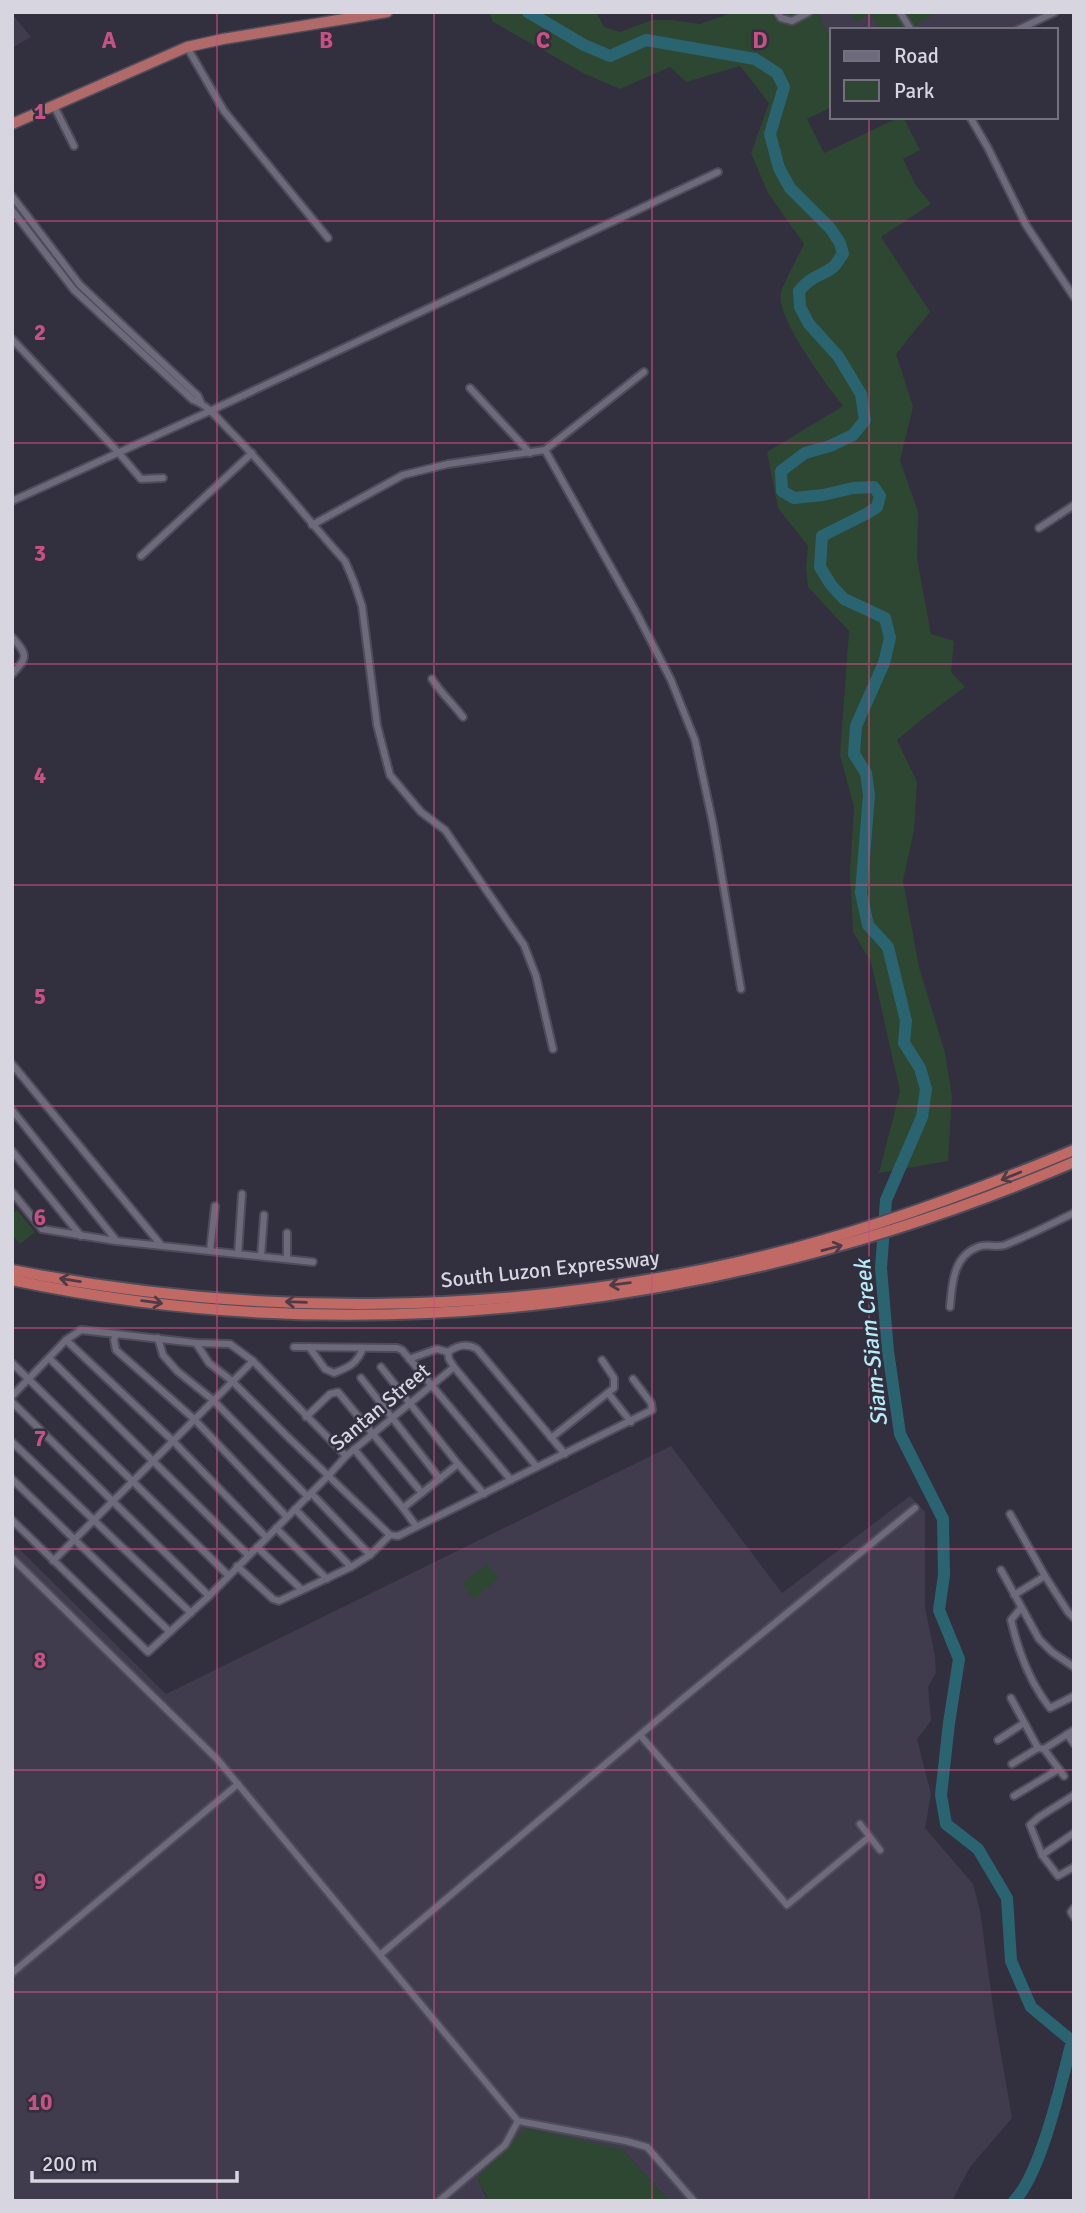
<svg xmlns="http://www.w3.org/2000/svg" width="1086" height="2213" font-family="Signika,sans-serif">
  <rect width="100%" height="100%" fill="#322f3f"/>
  <g fill="#413c4d">
    <path d="M819,12H853L851,16L870,13L881,30H832V39L822,24Z"/>
    <path d="M937,12H1053L1016,30H916L914,26Z"/>
    <path d="M12,14L31,37L12,48Z"/>
    <path d="M671,1446L782,1593L910,1496L925,1512V1608L935,1656L936,1673L928,1687L931,1721L917,1739L931,1794L925,1828L973,1884L980,1911L994,2014L1012,2118L970,2167L952,2201H669L622,2149L477,2178L488,2201H12V1542L166,1694Z"/>
  </g>
  <g fill="#2e4732">
    <path d="M489,12H596L604,27L620,32L652,20H671L700,24L734,12H770L776,20L788,12H819L822,24L832,39V107L807,119L824,153L900,117H903L920,150L903,159L915,184L931,204L881,237L930,312L896,354L913,407L900,460L918,512L917,559L931,634L954,641L951,672L965,687L926,716L897,740L917,782L914,830L903,881L919,967L945,1053L952,1096L948,1161L879,1173L900,1091L871,962L853,932L850,872L854,807L840,755L849,631L808,587L806,568L808,546L778,508L767,452L843,406C827,385 776,319 781,293C783,284 799,255 804,244L768,193L751,153L769,103L740,66L686,82L670,67L620,89L585,74L493,22Z"/>
    <path d="M853,12H937L909,30H881L870,13L857,22L851,16Z"/>
    <path d="M17,1210L35,1232L20,1244L12,1235V1214Z"/>
    <path d="M487,1564L499,1578L474,1599L462,1584Z"/>
    <path d="M525,2128L622,2149L669,2201H489L477,2178Z"/>
  </g>
  <g fill="none" stroke-linecap="round" stroke-linejoin="round">
    <path stroke="#2b6471" stroke-width="12" d="M528,12L584,45L610,56L646,40L755,59L777,73L784,87L770,134L779,168L790,188L830,228L840,243L843,254C839,259 836,265 832,268C818,278 812,275 799,291L800,307L809,324L838,356L861,394L865,420L853,435L830,446L805,453L781,471L782,491L794,498L823,495L853,488L874,487L880,496L877,507L866,514L822,536L820,567L831,585L844,599L885,618L890,638L884,663L856,726L854,754L866,773L869,795L861,893L868,925L888,947L906,1021L904,1043L920,1068L926,1089L922,1117L886,1200L881,1268L888,1351L900,1434L943,1519L944,1575L939,1610L959,1659L949,1723L941,1795L946,1824L978,1849L1007,1898L1011,1961L1031,2007L1072,2041C1062,2080 1041,2174 1014,2201"/>
    <g stroke="#4f4c5a" stroke-width="10">
      <g id="minor">
        <path d="M777,12L781,18L792,21L809,12"/>
        <path d="M900,12L911,30"/>
        <path d="M1017,30L1055,12"/>
        <path d="M187,47L224,111L328,238"/>
        <path d="M54,106L74,146"/>
        <path d="M970,117L988,148L1026,225L1074,297"/>
        <path d="M12,196L80,285L198,396L201,403"/>
        <path d="M12,210L74,290L193,400C208,405 219,420 230,431C271,472 306,518 345,561L354,582L362,606L377,725L390,775L421,812L445,830L524,945L536,976L553,1049"/>
        <path d="M12,339L118,452L141,479L163,478"/>
        <path d="M470,388L530,453"/>
        <path d="M545,450L636,612L671,680L695,740L713,824L741,989"/>
        <path d="M12,501L210,411L718,172"/>
        <path d="M312,525L403,475L448,464L545,450L644,372"/>
        <path d="M1039,528L1074,505"/>
        <path d="M141,556L252,453"/>
        <path d="M12,637C28,655 28,657 12,674"/>
        <path d="M432,679C441,693 453,704 463,717"/>
        <path d="M12,1064L161,1245"/>
        <path d="M12,1110L116,1240"/>
        <path d="M12,1151L81,1236"/>
        <path d="M12,1192L42,1229L116,1241L313,1262"/>
        <path d="M210,1251L215,1206"/>
        <path d="M238,1254L242,1194"/>
        <path d="M261,1256L264,1215"/>
        <path d="M287,1259V1233"/>
        <path d="M950,1307C952,1284 953,1256 978,1247C986,1243 996,1248 1005,1245C1028,1236 1051,1224 1074,1213"/>
        <path d="M116,1334L114,1340L116,1350L194,1419L287,1517"/>
        <path d="M158,1338L163,1355L177,1371L213,1400L308,1497"/>
        <path d="M66,1340L173,1441L266,1537"/>
        <path d="M196,1343L209,1363L232,1381L289,1438L390,1535L398,1536L652,1410L651,1403L633,1379"/>
        <path d="M294,1347L397,1348L402,1350L511,1480"/>
        <path d="M309,1347L325,1369L334,1373C349,1367 357,1364 363,1348"/>
        <path d="M49,1358L248,1555"/>
        <path d="M409,1359L437,1349L448,1352"/>
        <path d="M12,1363L228,1575"/>
        <path d="M381,1367L458,1464"/>
        <path d="M361,1378L440,1479"/>
        <path d="M608,1393L631,1422"/>
        <path d="M12,1396L66,1340L81,1330L196,1343L230,1344L253,1361L346,1456"/>
        <path d="M12,1402L209,1596"/>
        <path d="M306,1417L330,1394L338,1392L422,1493"/>
        <path d="M551,1438L614,1388V1378L602,1360"/>
        <path d="M12,1442L191,1613"/>
        <path d="M354,1449L403,1508"/>
        <path d="M537,1467L454,1367L449,1359L448,1352C458,1345 467,1343 477,1349L565,1454"/>
        <path d="M12,1479L170,1632"/>
        <path d="M311,1493L370,1555"/>
        <path d="M295,1509L351,1567"/>
        <path d="M1010,1514L1045,1576L1068,1612L1074,1618"/>
        <path d="M12,1520L148,1652L209,1596L329,1475L346,1456L454,1367"/>
        <path d="M416,1526L403,1508L458,1464L484,1494"/>
        <path d="M276,1528L327,1579"/>
        <path d="M257,1547L302,1590"/>
        <path d="M12,1558L217,1759L518,2121L626,2141L647,2147L694,2201"/>
        <path d="M53,1561L253,1361"/>
        <path d="M237,1566L273,1599L279,1601L351,1567L370,1555L390,1535"/>
        <path d="M1001,1570L1039,1639L1052,1652L1074,1667"/>
        <path d="M1014,1595L1045,1576"/>
        <path d="M1021,1608L1011,1620C1018,1650 1031,1684 1050,1708L1074,1696"/>
        <path d="M1011,1698L1038,1748L1044,1749"/>
        <path d="M1067,1734L1074,1744"/>
        <path d="M640,1735L787,1905L869,1837"/>
        <path d="M998,1740L1024,1723"/>
        <path d="M1012,1764L1038,1748"/>
        <path d="M1064,1776L1044,1749L1074,1730"/>
        <path d="M1074,1795L1039,1817L1030,1825L1042,1855L1058,1876L1074,1867"/>
        <path d="M1014,1796L1059,1769"/>
        <path d="M860,1824L880,1850"/>
        <path d="M1042,1855L1074,1833"/>
        <path d="M1074,1908L1071,1912L1074,1917"/>
        <path d="M381,1954L681,1700L915,1508"/>
        <path d="M12,1973L238,1784"/>
        <path d="M439,2201L505,2145L518,2121"/>
      </g>
    </g>
    <g stroke="#4f4c5a" stroke-width="13">
      <path id="trunk" d="M12,124L187,47L223,39L387,12"/>
    </g>
    <g stroke="#4f4c5a" stroke-width="14">
      <g id="motorway">
        <path d="M12,1270C250,1317 501,1316 738,1262C852,1237 966,1195 1074,1150"/>
        <path d="M12,1280C368,1355 742,1305 1074,1162"/>
      </g>
    </g>
    <use href="#minor" stroke="#6d6a7c" stroke-width="6"/>
    <use href="#trunk" stroke="#b06a6a" stroke-width="10"/>
    <use href="#motorway" stroke="#c16a65" stroke-width="10"/>
  </g>
  <defs><path id="oneway-shaft" d="M-6 0H5M1.5-3L5.5 0L1.5 3" fill="none" stroke-width="1.6" stroke-linecap="round" stroke-linejoin="round" transform="scale(1.75)"/></defs>
  <g stroke="#4f3b47">
    <use href="#oneway-shaft" transform="translate(1011 1176) rotate(158)"/>
    <use href="#oneway-shaft" transform="translate(832 1248) rotate(-15)"/>
    <use href="#oneway-shaft" transform="translate(70 1280) rotate(-171)"/>
    <use href="#oneway-shaft" transform="translate(620 1284) rotate(172)"/>
    <use href="#oneway-shaft" transform="translate(152 1302) rotate(7)"/>
    <use href="#oneway-shaft" transform="translate(296 1302) rotate(-178)"/>
  </g>
  <path fill="none" stroke="#c85183" stroke-width="2" stroke-opacity="0.55" d="M217,12V2201M434,12V2201M652,12V2201M869,12V30M869,117V2201M12,221H1074M12,443H1074M12,664H1074M12,885H1074M12,1106H1074M12,1328H1074M12,1549H1074M12,1770H1074M12,1992H1074"/>
  <g text-anchor="middle" dominant-baseline="central" stroke-width="5" stroke-linejoin="round" paint-order="stroke">
    <g font-size="21" fill="#d7d5e0" stroke="#322f3f">
      <text transform="translate(550 1269) rotate(-6)">South Luzon Expressway</text>
      <text transform="translate(380 1407) rotate(-40)">Santan Street</text>
    </g>
    <g font-size="23" font-style="italic" fill="#b7ebf8" stroke="#322f3f">
      <text transform="translate(871 1343) rotate(-96)">Siam-Siam Creek</text>
    </g>
  </g>
  <g font-size="23" text-anchor="middle" font-weight="bold" fill="#c85183" stroke="#322f3f" stroke-width="5" stroke-linejoin="round" paint-order="stroke">
    <text x="109" y="48">A</text>
    <text x="326" y="48">B</text>
    <text x="543" y="48">C</text>
    <text x="760" y="48">D</text>
    <text x="40" y="119">1</text>
    <text x="40" y="340">2</text>
    <text x="40" y="561">3</text>
    <text x="40" y="783">4</text>
    <text x="40" y="1004">5</text>
    <text x="40" y="1225">6</text>
    <text x="40" y="1446">7</text>
    <text x="40" y="1668">8</text>
    <text x="40" y="1889">9</text>
    <text x="40" y="2110">10</text>
  </g>
  <rect width="1086" height="2213" fill="none" stroke="#d7d5e0" stroke-width="28"/>
  <rect x="830" y="28" width="228" height="91" fill="#322f3f" stroke="#74717f" stroke-width="2"/>
  <rect x="844" y="51" width="35" height="10" fill="#6d6a7c" stroke="#74717f" stroke-width="2"/>
  <text x="894" y="63" font-size="21" fill="#d7d5e0">Road</text>
  <rect x="844" y="80" width="35" height="21" fill="#2e4732" stroke="#74717f" stroke-width="2"/>
  <text x="894" y="98" font-size="21" fill="#d7d5e0">Park</text>
  <path d="M32 2171v10h205v-10" fill="none" stroke="#d7d5e0" stroke-width="3.5"/>
  <text x="42" y="2171" font-size="21" fill="#d7d5e0" stroke="#322f3f" stroke-width="5" paint-order="stroke">200 m</text>
</svg>
